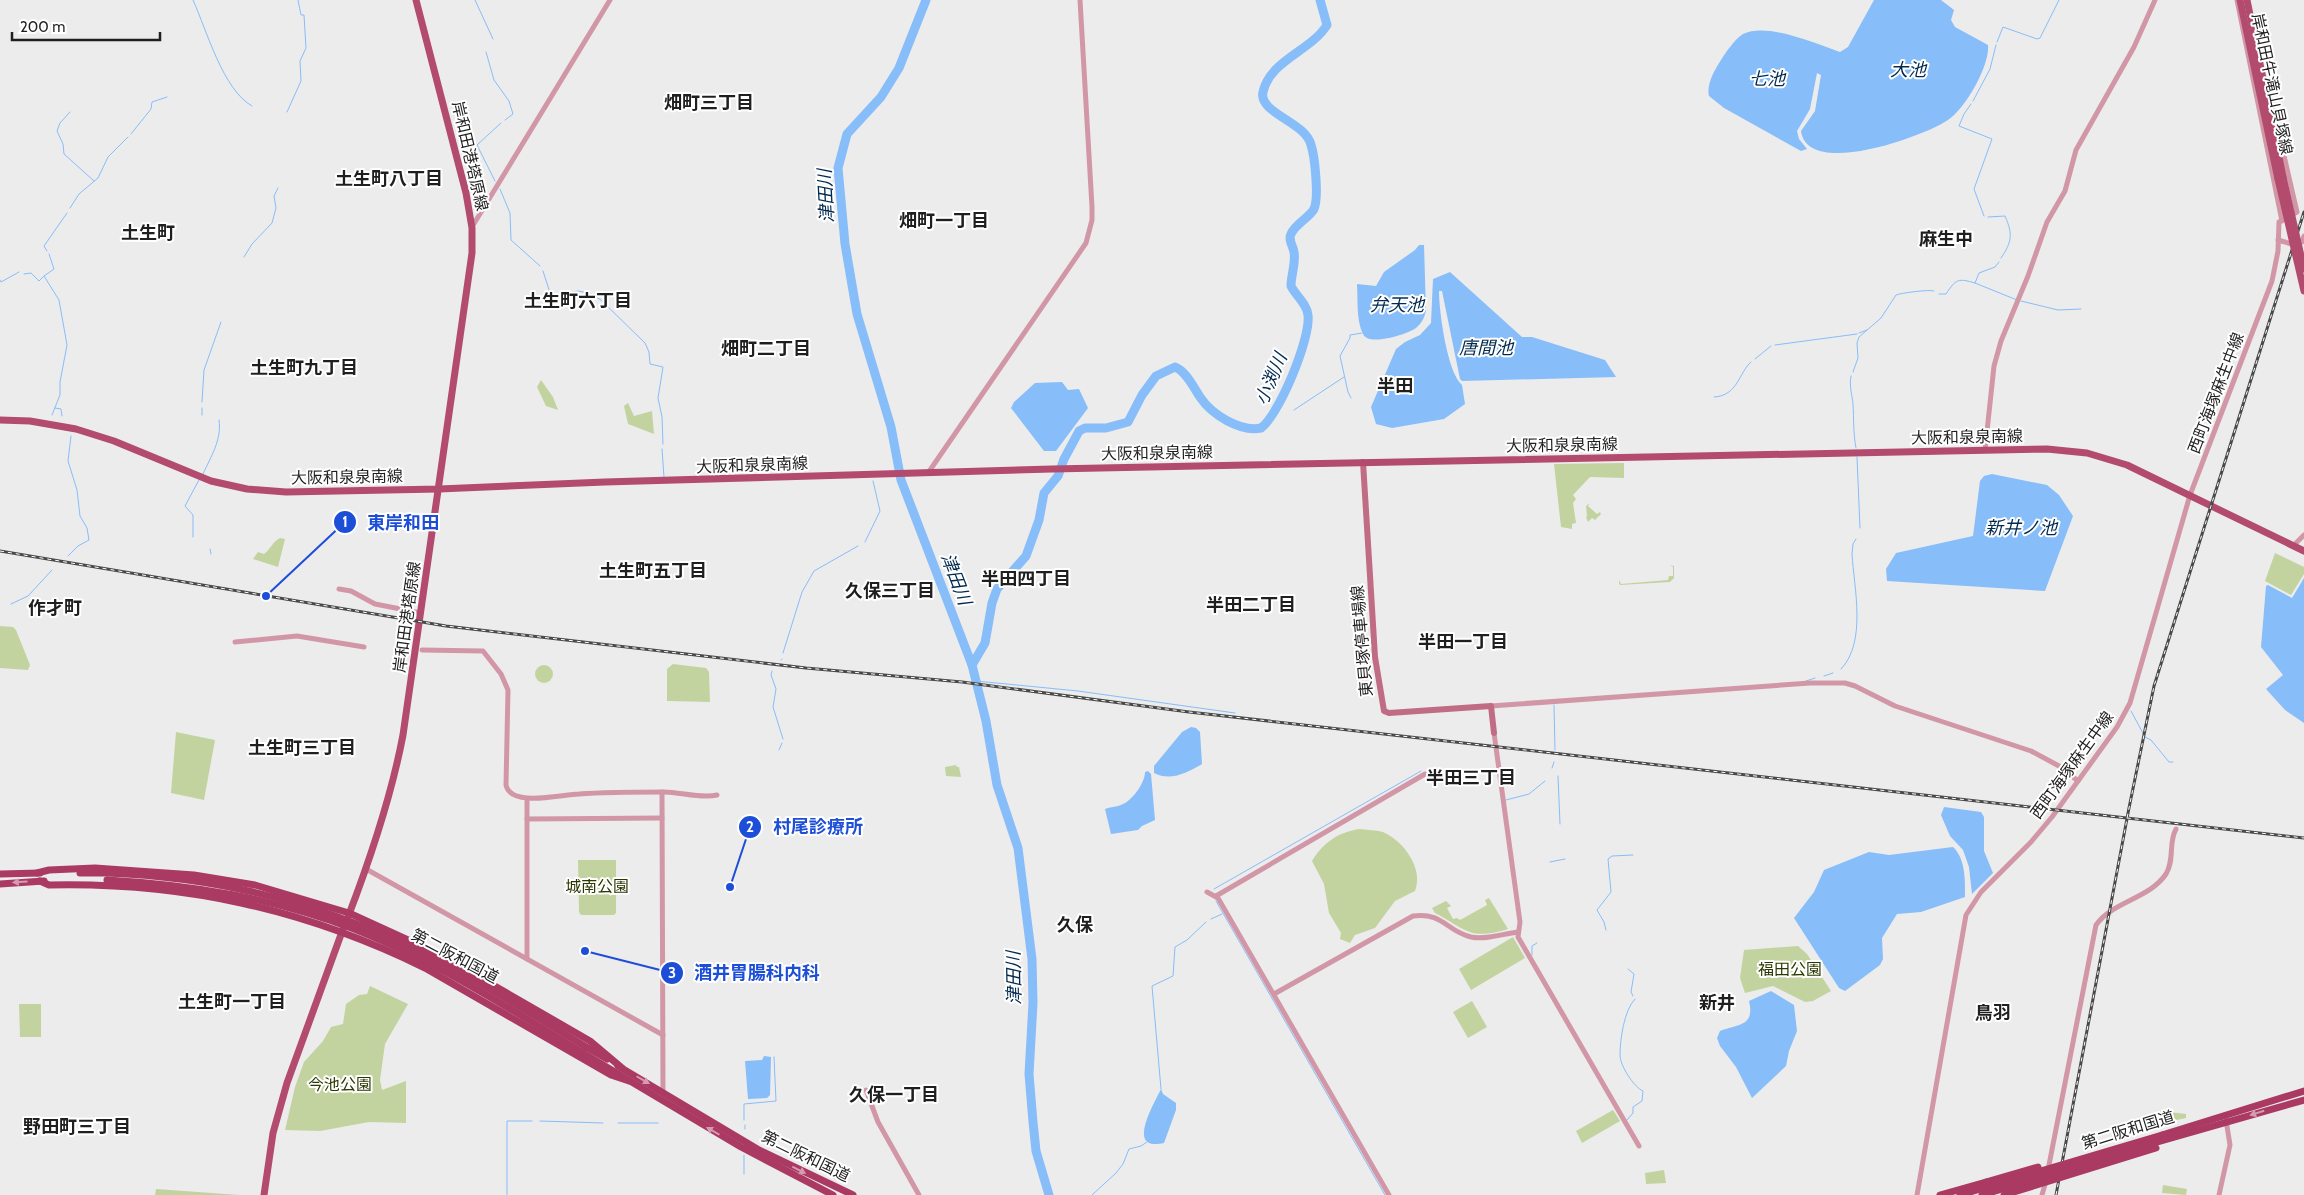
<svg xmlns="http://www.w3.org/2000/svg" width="2304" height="1195" font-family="Cabin,'Noto Sans JP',sans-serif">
  <rect width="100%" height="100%" fill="#ececed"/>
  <g fill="#c3d39f">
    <path d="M541,380L553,397L558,410L546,406L537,387Z"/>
    <path d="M628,403L634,416L652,411L654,434L628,424L624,406Z"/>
    <path d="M1624,463V478L1590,477L1573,495L1576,499L1573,503L1576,523L1572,524V529L1561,527L1554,464Z"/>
    <path d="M1590,503L1588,506L1597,514L1600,512L1601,514L1595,520L1592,518L1588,522L1586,517L1587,516L1586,506Z"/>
    <path d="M280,538L285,539L278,567L253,559L258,552L264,554C271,549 272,542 280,538Z"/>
    <path d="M2275,553L2304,567V574L2291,595L2265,581Z"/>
    <path d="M1670,565L1674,566V578L1670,582L1620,585L1619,583V580L1621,584L1668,580L1669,576H1673V567Z"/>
    <path d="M0,626L13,627L16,630L30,665L28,670L0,668Z"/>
    <path d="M673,664L706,668L709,672L710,702L667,701V669Z"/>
    <circle cx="544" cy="674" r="9"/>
    <path d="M176,732L215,740L204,800L171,793Z"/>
    <path d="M956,765L957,767H959L961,777L946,776L945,767Z"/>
    <path d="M1359,829C1367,830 1376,830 1383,832C1404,841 1424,869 1415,891L1395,901L1375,928L1355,935L1350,943L1340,939L1341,933L1329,913L1324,884L1312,861C1324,842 1337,833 1359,829Z"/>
    <path d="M578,860H616V913L614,915H581L579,912Z"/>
    <path d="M1489,898L1508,929C1469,941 1466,929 1435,913L1432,908L1446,901L1451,906L1447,908L1453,919L1457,918L1460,920L1487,905L1485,900Z"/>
    <path d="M1513,937L1525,958L1471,990L1459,969Z"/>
    <path d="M1798,946L1807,954L1831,991L1813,1001L1805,1002L1773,986L1745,993L1740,978L1744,950Z"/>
    <path d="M370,986L408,1004L385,1044L380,1080L382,1090L406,1081V1123L369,1122L320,1131L285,1130L295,1087L304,1062L323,1041L331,1027L343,1024L346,1004L359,995L367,994Z"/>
    <path d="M1472,1001L1487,1027L1468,1038L1453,1012Z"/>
    <path d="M19,1004H41V1037H20Z"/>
    <path d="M1613,1110L1620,1121L1582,1143L1576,1131Z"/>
    <path d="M2160,1111L2186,1114V1118L2167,1122L2159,1121Z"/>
    <path d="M1664,1170L1666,1183L1646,1184L1645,1173Z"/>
    <path d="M2163,1185L2187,1189L2186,1195L2162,1193Z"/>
    <path d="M156,1189L240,1195H155Z"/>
  </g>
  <g fill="#87bdf9">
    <path d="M1874,0H1941L1954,10L1951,20L1955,27L1988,45C1990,65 1966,108 1948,120C1925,136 1807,179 1801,131L1815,111L1821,75L1817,73L1810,109L1797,131L1799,139L1807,149L1801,151L1724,108L1709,96C1706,85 1715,69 1721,60C1726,52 1735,39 1743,34C1767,22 1816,44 1840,52L1848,47Z"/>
    <path d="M1419,245H1424L1426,311C1424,318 1422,323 1416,328C1408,334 1368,347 1363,334C1356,320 1358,299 1357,284L1376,286L1384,272L1415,250Z"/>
    <path d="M1450,272L1522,337H1532L1605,360L1616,377L1462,381L1460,379L1442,291H1439C1439,311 1447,372 1462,385L1465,404L1444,419L1392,428L1376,424L1371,407L1396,349L1405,342L1420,335L1431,323L1433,279Z"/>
    <path d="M1062,382L1068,390L1079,389L1088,408L1056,451H1044L1011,408L1014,402L1035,383Z"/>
    <path d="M1992,474L2047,485L2059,495L2073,516L2045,591L1887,581L1886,569L1896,553L1973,536L1980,481L1984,476Z"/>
    <path d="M2304,578V723L2285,710L2266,689L2283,675L2261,647L2266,586L2268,585L2292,598Z"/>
    <path d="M1191,727L1196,728L1200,732L1202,764C1188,772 1171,782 1154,773V766L1182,732Z"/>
    <path d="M1148,771L1151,774L1155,820L1142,826L1138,830L1111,834L1105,809C1110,807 1116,807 1121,805C1132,801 1145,783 1145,772Z"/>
    <path d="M1944,807L1981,812L1984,817V851L1993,873L1972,894L1969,867L1963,850L1950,836L1941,815Z"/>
    <path d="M1953,847C1966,859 1965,881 1965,897L1921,912L1897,914L1882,938L1883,959L1880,965L1845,991L1839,988L1794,918L1814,892L1824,870L1869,852L1889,855Z"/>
    <path d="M1771,991L1794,1005L1797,1031L1789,1051L1786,1066L1752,1098L1736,1067L1720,1046L1717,1038L1720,1031C1739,1024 1755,1026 1749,1001Z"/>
    <path d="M764,1056L771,1057L770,1095L767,1098L748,1099L745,1061L762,1060Z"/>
    <path d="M1161,1089L1163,1094L1176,1103V1110L1164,1143C1125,1152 1154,1104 1161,1089Z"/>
  </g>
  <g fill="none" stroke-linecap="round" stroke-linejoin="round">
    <g stroke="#87bdf9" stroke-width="1">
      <path d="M193,0C207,31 223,90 252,106"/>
      <path d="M475,0L493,39"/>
      <path d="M1997,42L2003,27L2037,39L2040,38L2059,0"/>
      <path d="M486,52L494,80L509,101L513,114L505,120"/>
      <path d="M1973,101L1990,69L1996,45"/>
      <path d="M1971,104L1964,114L1959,126L1992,139L1974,189L1984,216"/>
      <path d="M70,112L60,123L57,131L63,144L64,154L94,181"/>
      <path d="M287,112L301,81L300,61L306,48L304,15H301L298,0"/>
      <path d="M131,134L151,109L152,102L167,97"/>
      <path d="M495,181L477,145L501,123"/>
      <path d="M500,189L510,213L511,240L540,266"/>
      <path d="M70,208L79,194L98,178L108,157L128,137"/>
      <path d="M1988,217L2005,216C2013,234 2012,242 2001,258"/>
      <path d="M47,251L44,246L67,213"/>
      <path d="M49,254L54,269L44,276L59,300L67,345L60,382V395L52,415"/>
      <path d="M244,257L252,244L272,223L276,208L274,196L278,188"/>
      <path d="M543,271L551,296L578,291L589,293L601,300L645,343L649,352L650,364L663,367L658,398L662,417L663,444"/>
      <path d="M24,274L31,273L39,281L44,276"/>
      <path d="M0,280L1,282L19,272"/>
      <path d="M1975,283L2017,300"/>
      <path d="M1939,294H1946C1956,279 1958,278 1975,283L1979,273L1995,267L1999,262"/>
      <path d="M2021,301L2058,310L2081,309"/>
      <path d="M1859,333L1867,330"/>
      <path d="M1775,345L1857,334"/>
      <path d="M1755,359L1771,346"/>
      <path d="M1853,372L1858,358L1857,343L1859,337L1881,318L1896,295C1901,293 1931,289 1934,291"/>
      <path d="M1851,376C1849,386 1852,394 1853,404C1854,420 1853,432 1856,448"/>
      <path d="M1714,397C1738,396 1739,372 1751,362"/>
      <path d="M1351,398L1348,392L1340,356L1350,338V335L1362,333"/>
      <path d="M202,402L204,370L221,322"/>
      <path d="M55,408L61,409L62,416"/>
      <path d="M202,408V415"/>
      <path d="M1294,410L1344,377"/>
      <path d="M662,449L664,477"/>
      <path d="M1857,457L1860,528"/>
      <path d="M203,474C211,456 222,440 219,420"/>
      <path d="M193,537V515L185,506L199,480"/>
      <path d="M865,542L880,511L873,481"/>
      <path d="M210,549L211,554"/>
      <path d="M68,556L78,546L89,540L87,528L80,516L77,490L68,461L71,436"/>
      <path d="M11,604L28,596L52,570"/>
      <path d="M783,653L802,592L814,571L858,546"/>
      <path d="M781,660L782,659"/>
      <path d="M1841,669C1867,642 1854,588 1852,554L1853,544L1856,539"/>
      <path d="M772,671L771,675L776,689L773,707L783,739"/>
      <path d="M1824,676L1833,673"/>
      <path d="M976,681L1078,691L1235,713"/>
      <path d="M1806,681L1815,678"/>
      <path d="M1554,705L1555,750"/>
      <path d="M2131,711L2145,737L2151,740L2169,762H2173"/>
      <path d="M779,750L782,743"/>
      <path d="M1552,768L1554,762"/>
      <path d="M1558,776L1560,824"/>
      <path d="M1506,800L1529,794L1545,781"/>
      <path d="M1550,862L1565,859"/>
      <path d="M1214,889L1421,771"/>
      <path d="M1216,901L1385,1195"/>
      <path d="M1211,919L1222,914"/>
      <path d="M1606,930L1604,922L1597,910L1611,892L1608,859L1612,856L1633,855"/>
      <path d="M1532,955V946L1537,943"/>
      <path d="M1628,969L1634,974L1631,992L1633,996"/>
      <path d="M1161,1089L1152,986L1173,976L1175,947L1187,940L1206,922"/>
      <path d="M744,1120V1104L776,1101L774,1057"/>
      <path d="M1627,1120L1633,1113V1107L1642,1101L1643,1091C1634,1087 1620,1066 1620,1055C1620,1040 1624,1010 1635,999"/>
      <path d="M540,1121L603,1123"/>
      <path d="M618,1123H658"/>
      <path d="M745,1125V1129"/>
      <path d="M744,1155V1174"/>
      <path d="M507,1195V1121H532"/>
      <path d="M1092,1195L1116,1173L1123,1164L1129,1149L1141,1146L1147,1142"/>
    </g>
    <g stroke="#87bdf9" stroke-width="9">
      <path d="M926,0L899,68L881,97L847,134L838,168L845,244L857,314L891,427L901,480L972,665L986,721L997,785L1018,848L1032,959L1033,1003L1029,1074L1033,1122L1036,1151L1049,1195"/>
      <path d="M972,665L985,643L992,603L997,589L1026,556L1039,520L1044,493L1058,476L1064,459L1079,431L1085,428H1106L1128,422L1142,395L1156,376L1175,367C1186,371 1194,388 1200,397C1212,415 1240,432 1261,428C1279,415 1311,338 1308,315C1307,304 1296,296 1291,286C1291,275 1296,263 1294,252C1293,246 1288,240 1291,234C1295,224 1309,218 1314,209C1319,198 1315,157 1311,145C1306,122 1258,113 1263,92C1270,60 1311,51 1327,25L1320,0"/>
    </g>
    <g stroke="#d297a7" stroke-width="5">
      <path d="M2237,0L2282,221"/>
      <path d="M472,227L610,0"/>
      <path d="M2278,240L2295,245"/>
      <path d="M2302,242L2304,236"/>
      <path d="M1985,450L1994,366L2001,341L2028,276L2047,222L2065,191L2076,150L2134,47L2155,0"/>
      <path d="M928,473L1086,243L1092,220V207L1080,0"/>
      <path d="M2293,546L2304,535"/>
      <path d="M339,589L351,591L375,604L421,613"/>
      <path d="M235,642L297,636L364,647"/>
      <path d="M422,650L483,651L501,674L508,690L506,785C511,808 562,794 579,794C607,792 636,792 664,792C680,792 702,799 717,795"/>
      <path d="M1491,706L1810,683H1845L1855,686L1895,706L2031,751L2059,766L2078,781"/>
      <path d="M1494,733L1520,922L1518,937L1639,1146"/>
      <path d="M662,792L663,1094"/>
      <path d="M527,819L662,818"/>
      <path d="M366,869L663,1035"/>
      <path d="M1207,892L1218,898L1389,1195"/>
      <path d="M1216,896L1425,774"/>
      <path d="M527,959V799"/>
      <path d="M1274,994L1413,916C1443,912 1446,931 1471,937C1486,940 1502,934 1518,932"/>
      <path d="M866,1090L878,1122L919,1195"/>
      <path d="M2048,1170L2096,925C2113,901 2149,899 2166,874C2175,859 2168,843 2176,829"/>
      <path d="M1917,1195L1966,915L1981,892L2031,842L2052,817L2117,727L2130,703L2190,495L2272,281L2278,251L2279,222L2297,212L2267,82"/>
      <path d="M2042,1195L2046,1181"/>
      <path d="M2219,1195L2230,1145L2226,1120"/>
    </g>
    <path stroke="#c16c85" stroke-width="6" d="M1363,462L1375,657L1384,711L1389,713L1491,706L1494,733"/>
    <g stroke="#b24b6d" stroke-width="7">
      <path d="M2240,0L2278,179"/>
      <path d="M2247,0L2283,177"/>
      <path d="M0,420L30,421L76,429L114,441L211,481L247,489L286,492L439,489L605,482L1052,469L2047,449L2087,453L2127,465L2304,551"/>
      <path d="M348,917C371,857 391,798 403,735L472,253V228L466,193L416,0"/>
      <path d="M264,1195L273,1133L287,1083L343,929"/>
    </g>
    <g stroke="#ab3a63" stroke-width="7">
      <path d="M37,873L49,870L95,868L194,875L255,885L349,913L430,950L472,973L590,1041L622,1068"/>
      <path d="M80,873H107"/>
      <path d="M0,874L40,873"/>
      <path d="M40,881L49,885C183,882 305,909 425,968L611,1075L629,1081"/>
      <path d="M0,884L44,881"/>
      <path d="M586,1047L607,1059"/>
      <path d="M583,1053L741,1147L833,1195"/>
      <path d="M618,1066L759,1150L853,1195"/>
      <path d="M2162,1135L2304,1091"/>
      <path d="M2154,1143L2304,1100"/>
      <path d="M1940,1195L1986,1182"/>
    </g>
    <g stroke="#49494a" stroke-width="3">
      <g id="rail">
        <path d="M0,551L446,626L806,668L962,682L1189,712L2304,838"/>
        <path d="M2056,1195L2129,808L2154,686L2304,212"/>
      </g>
    </g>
    <use href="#rail" stroke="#fff" stroke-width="1" stroke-dasharray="4" stroke-linecap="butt"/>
    <g stroke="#b24b6d" stroke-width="7">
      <path d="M2283,177L2304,269"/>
      <path d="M2278,179L2304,291"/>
    </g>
    <g stroke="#ab3a63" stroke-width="7">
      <path d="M107,873C214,877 318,902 414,949C473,977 530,1013 586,1047"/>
      <path d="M107,880C192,885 274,898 354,929C435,961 509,1008 583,1053"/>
      <path d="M1986,1182L2038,1167"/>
      <path d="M1960,1195L2162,1135"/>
      <path d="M1982,1195L2154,1143"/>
      <path d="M2004,1195L2156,1148"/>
    </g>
  </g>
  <defs><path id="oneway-solid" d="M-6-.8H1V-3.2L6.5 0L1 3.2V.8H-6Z" transform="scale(1.25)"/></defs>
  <g fill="#d59cb1">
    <use href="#oneway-solid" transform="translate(20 882) rotate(177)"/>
    <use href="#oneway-solid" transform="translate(643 1080) rotate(30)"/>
    <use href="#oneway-solid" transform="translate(2257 1113) rotate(163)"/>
    <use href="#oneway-solid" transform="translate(713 1131) rotate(-150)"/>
    <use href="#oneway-solid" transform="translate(799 1170) rotate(27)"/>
  </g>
  <g text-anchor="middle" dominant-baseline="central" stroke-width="4" stroke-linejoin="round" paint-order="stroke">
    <g font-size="16" fill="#1f1f20" stroke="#fff">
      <text transform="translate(2272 84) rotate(78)">岸和田牛滝山貝塚線</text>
      <text transform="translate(470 156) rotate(77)">岸和田港塔原線</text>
      <text transform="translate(2216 393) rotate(-69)">西町海塚麻生中線</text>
      <text transform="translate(1967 437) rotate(-1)">大阪和泉泉南線</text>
      <text transform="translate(1562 445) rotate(-1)">大阪和泉泉南線</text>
      <text transform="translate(1157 453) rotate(-1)">大阪和泉泉南線</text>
      <text transform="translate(752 465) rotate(-2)">大阪和泉泉南線</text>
      <text transform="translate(347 477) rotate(-1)">大阪和泉泉南線</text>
      <text transform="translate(407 617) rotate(-82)">岸和田港塔原線</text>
      <text transform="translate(1362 641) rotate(-95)">東貝塚停車場線</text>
      <text transform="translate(2072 765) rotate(-54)">西町海塚麻生中線</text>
      <text transform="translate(455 956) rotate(28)">第二阪和国道</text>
      <text transform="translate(2128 1130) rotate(-17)">第二阪和国道</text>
      <text transform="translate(806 1156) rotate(26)">第二阪和国道</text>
    </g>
    <g font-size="16" fill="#2b3800" stroke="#fff">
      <text x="597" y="886">城南公園</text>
      <text x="1790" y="969">福田公園</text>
      <text x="340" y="1084">今池公園</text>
    </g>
    <g font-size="18" font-style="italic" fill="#022a4f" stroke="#fff">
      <text x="1908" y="70">大池</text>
      <text x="1767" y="79">七池</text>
      <text transform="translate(826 196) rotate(-93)">津田川</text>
      <text x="1397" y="305">弁天池</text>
      <text x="1486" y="348">唐間池</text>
      <text transform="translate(1271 379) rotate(-67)">小渕川</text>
      <text x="2021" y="528">新井ノ池</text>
      <text transform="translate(956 579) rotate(69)">津田川</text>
      <text transform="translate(1014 978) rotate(-91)">津田川</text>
    </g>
    <g font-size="18" font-weight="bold" fill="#1f1f20" stroke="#fff">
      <text x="709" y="103">畑町三丁目</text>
      <text x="389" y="179">土生町八丁目</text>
      <text x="944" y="221">畑町一丁目</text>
      <text x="148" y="233">土生町</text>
      <text x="1946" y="239">麻生中</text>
      <text x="578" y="301">土生町六丁目</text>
      <text x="766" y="349">畑町二丁目</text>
      <text x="304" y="368">土生町九丁目</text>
      <text x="1395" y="386">半田</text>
      <text x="653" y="571">土生町五丁目</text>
      <text x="1026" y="579">半田四丁目</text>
      <text x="890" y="591">久保三丁目</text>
      <text x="1251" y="605">半田二丁目</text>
      <text x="55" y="608">作才町</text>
      <text x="1463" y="642">半田一丁目</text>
      <text x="302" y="748">土生町三丁目</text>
      <text x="1471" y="778">半田三丁目</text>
      <text x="1075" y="925">久保</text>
      <text x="232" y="1002">土生町一丁目</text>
      <text x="1717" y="1003">新井</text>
      <text x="1993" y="1013">鳥羽</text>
      <text x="894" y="1095">久保一丁目</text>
      <text x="77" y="1127">野田町三丁目</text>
    </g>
  </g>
  <path fill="none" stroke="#1d4ed8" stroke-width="2" d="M266 596L345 522M730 887L750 827M585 951L672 973"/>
  <g fill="#1d4ed8" stroke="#fff" stroke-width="2">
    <circle cx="266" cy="596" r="5"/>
    <circle cx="730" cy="887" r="5"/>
    <circle cx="585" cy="951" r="5"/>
    <circle cx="345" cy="522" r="12"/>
    <circle cx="750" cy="827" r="12"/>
    <circle cx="672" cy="973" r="12"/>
  </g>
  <g font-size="15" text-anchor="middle" font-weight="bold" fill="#fff">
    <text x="345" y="527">1</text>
    <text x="750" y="832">2</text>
    <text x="672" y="978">3</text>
  </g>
  <g font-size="18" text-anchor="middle" font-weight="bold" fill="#1d4ed8" stroke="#fff" stroke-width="4" stroke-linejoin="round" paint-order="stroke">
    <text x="403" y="529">東岸和田</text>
    <text x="818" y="833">村尾診療所</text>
    <text x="757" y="979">酒井胃腸科内科</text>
  </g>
  <path d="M12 32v8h148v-8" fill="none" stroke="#1f1f20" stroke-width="2.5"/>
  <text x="20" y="32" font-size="15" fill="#1f1f20" stroke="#ffffff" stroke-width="4" paint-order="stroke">200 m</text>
</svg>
